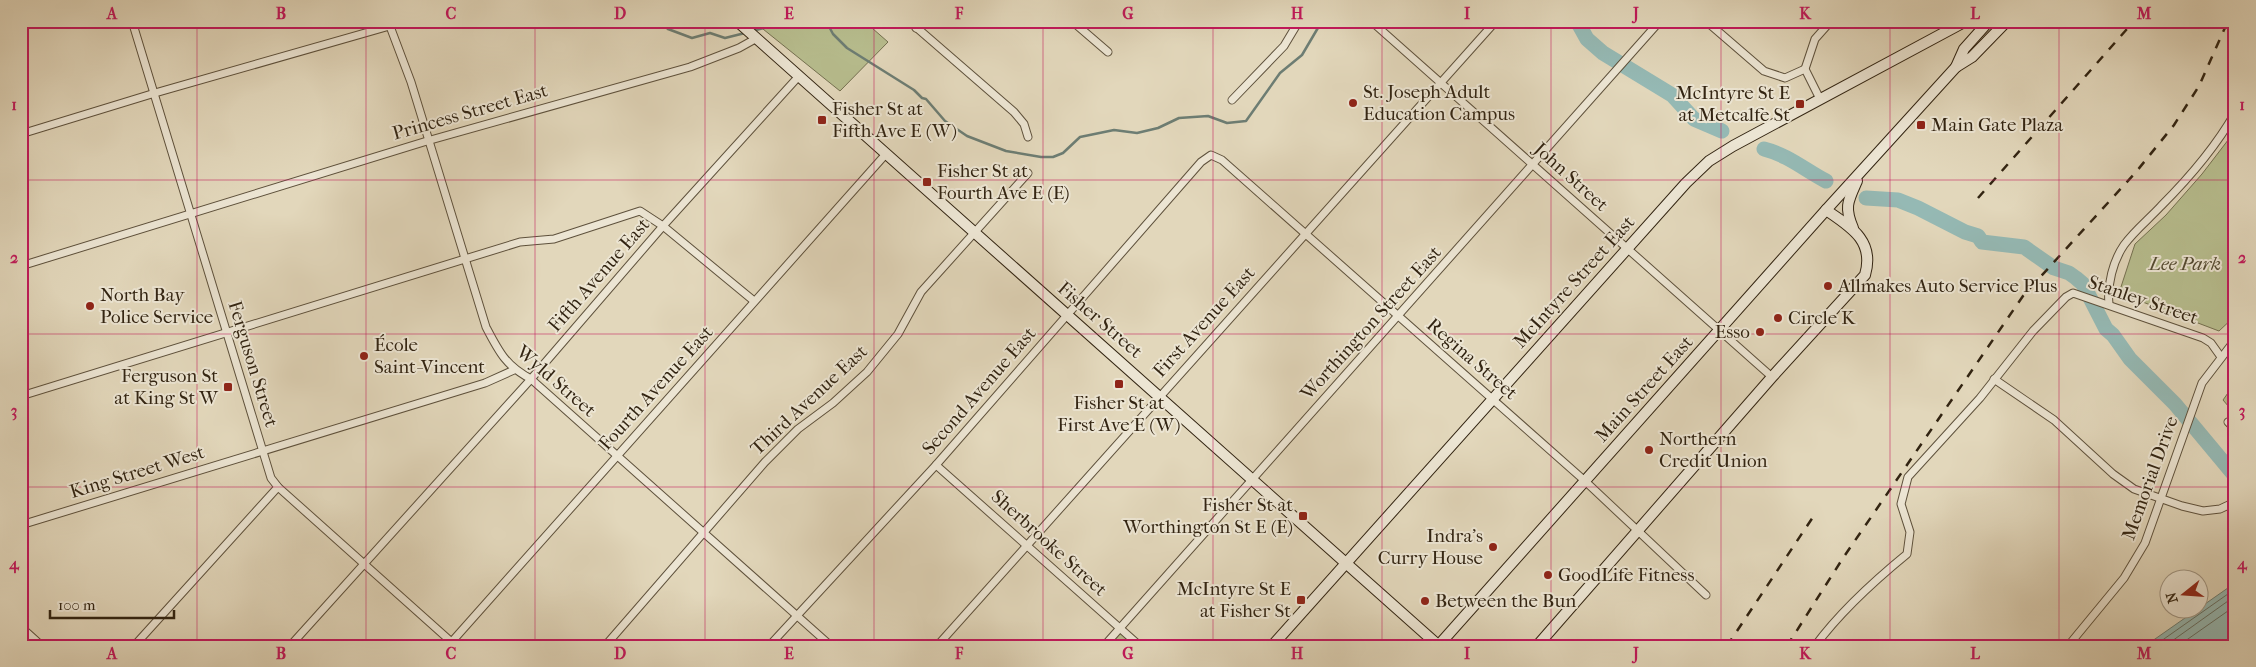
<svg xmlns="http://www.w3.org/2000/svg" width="2256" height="667" font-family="'IM FELL French Canon',serif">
  <rect width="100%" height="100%" fill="#e2d7bb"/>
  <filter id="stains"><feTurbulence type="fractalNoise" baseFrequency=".004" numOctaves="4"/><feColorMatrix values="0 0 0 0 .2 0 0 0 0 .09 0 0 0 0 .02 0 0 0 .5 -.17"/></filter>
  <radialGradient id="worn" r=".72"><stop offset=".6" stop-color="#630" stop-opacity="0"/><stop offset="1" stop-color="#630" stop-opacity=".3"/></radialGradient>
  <g fill="#b7bd8e" stroke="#747050">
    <path d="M753,21H864L888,42L840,91Z"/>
    <path d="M2235,131V316L2219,331L2119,293L2135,244L2166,215L2202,174Z"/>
    <path d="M2235,383V414L2223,400Z"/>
    <path d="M1120,628L1139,646H1104Z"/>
  </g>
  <path fill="#95b9b4" stroke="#6d7d73" d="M2235,583V646H2145Z"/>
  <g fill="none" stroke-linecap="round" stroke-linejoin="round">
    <g stroke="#646e63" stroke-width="1">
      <path d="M2154,646L2235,589"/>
      <path d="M2165,646L2235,596"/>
      <path d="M2178,646L2235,606"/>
    </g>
    <g stroke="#6d7d73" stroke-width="2.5">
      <path d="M660,21L668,29L692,38L710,33L725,38L745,33"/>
      <path d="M826,21L833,34L847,48L914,90L922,98L926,99L945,121L967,136L1006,151L1041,157H1053L1063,153L1080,137L1114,130L1137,133L1158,128L1179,118L1208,116L1227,123L1246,121L1280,73L1302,55L1322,21"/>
      <path d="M752,31L772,26L778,21"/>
    </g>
    <g stroke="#95b9b4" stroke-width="15">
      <path d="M1577,21L1587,39L1603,53L1672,95L1694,119L1722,131"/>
      <path d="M1764,149C1788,155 1805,170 1826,181"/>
      <path d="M1866,198L1898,200L1918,208L1965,232L1978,236L1982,242L2024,247L2054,268L2069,273L2076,278L2083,284L2106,329L2113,335L2130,359L2175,404L2235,476"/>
    </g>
    <g stroke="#5e513c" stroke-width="9">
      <g id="street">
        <path d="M132,21L271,478L278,487L456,646"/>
        <path d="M388,21L411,82L486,327C499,352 506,366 531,379L831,646"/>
        <path d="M909,21L1014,112L1024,124L1028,137"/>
        <path d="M1072,21L1108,52"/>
        <path d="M1371,21L1772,377"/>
        <path d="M1706,21L1764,71L1785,78L1805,69"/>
        <path d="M916,28L923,21"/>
        <path d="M1820,99L1805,69L1815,39L1831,21"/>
        <path d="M1232,100L1284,46L1299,21"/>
        <path d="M21,134L155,93L407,21"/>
        <path d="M21,266L427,141L690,67L739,48L757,38"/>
        <path d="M2109,304C2107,285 2113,261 2124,245C2134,231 2149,219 2161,206C2189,178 2215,148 2235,113"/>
        <path d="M1994,379L2054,420L2113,474L2134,489L2182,506L2203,511L2220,509L2235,502"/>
        <path d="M21,396L520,242L554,239L640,211L663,226L754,301"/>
        <path d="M2228,422L2235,429"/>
        <path d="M936,465L1140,646"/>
        <path d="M21,525L485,383L514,370"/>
        <path d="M21,627L42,646"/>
        <path d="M134,646L278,487"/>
        <path d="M290,646L531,379L663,226L799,76"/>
        <path d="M448,646L885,155"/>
        <path d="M605,646L765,462L798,429L833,403L867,372L898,334L921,292L1028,173"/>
        <path d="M769,646L936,465L1201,162L1211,155L1222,160L1585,481L1706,595"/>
        <path d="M937,646L1496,21"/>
        <path d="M1104,646L1660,21"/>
        <path d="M1815,646C1840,612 1874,581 1907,554L1910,532L1901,504L1908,477L1980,398L2033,331L2066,297L2073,293L2203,338L2211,343L2221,357"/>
        <path d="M2068,646L2124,578L2145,543L2202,383L2235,340"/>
      </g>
    </g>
    <g stroke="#322412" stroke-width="12">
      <g id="secondary">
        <path d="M737,21L1439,646"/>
        <path d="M1956,67L1964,49L1989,21"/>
        <path d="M1853,228C1844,207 1848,201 1857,181"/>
        <path d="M1272,646L1686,183L1709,161L1733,146L1966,21"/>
        <path d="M1438,646L1826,210L1956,67L1972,57L2007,21"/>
        <path d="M1537,646L1772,377L1865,275C1875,241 1851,227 1826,210"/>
      </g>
    </g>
    <use href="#street" stroke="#ece5d3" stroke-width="7"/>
    <use href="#secondary" stroke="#ece5d3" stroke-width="10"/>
    <g stroke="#322412" stroke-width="2.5" stroke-dasharray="9 9" stroke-linecap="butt">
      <path d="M1978,198L2134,21"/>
      <path d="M1727,646L1815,514"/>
      <path d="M1787,646L1843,558L2023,296L2136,172L2174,125L2199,86L2228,21"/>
    </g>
  </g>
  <path fill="none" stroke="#c2185b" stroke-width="1" stroke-opacity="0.55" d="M197,21V646M366,21V646M535,21V646M705,21V646M874,21V646M1043,21V646M1213,21V646M1382,21V646M1551,21V646M1721,21V646M1890,21V646M2059,21V646M21,180H2235M21,334H2235M21,487H2235"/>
  <g fill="#8f2418" stroke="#ece5d3" stroke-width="2">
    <circle cx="1353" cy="103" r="5"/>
    <rect x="1795" y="99" width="10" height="10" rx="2.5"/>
    <rect x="817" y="115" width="10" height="10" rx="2.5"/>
    <rect x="1916" y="120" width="10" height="10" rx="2.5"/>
    <rect x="922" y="177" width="10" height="10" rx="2.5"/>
    <circle cx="1828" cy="286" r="5"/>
    <circle cx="90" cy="306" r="5"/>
    <circle cx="1778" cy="318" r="5"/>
    <circle cx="1760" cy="332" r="5"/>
    <circle cx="364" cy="356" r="5"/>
    <rect x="1114" y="379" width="10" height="10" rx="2.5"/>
    <rect x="223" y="382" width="10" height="10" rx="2.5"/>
    <circle cx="1649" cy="450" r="5"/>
    <rect x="1298" y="511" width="10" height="10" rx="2.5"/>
    <circle cx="1493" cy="547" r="5"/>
    <circle cx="1548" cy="575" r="5"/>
    <rect x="1296" y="595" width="10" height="10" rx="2.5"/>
    <circle cx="1425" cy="601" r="5"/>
  </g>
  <g text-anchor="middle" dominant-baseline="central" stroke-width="4" stroke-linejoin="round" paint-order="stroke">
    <g font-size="19" fill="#322412" stroke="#ece5d3" text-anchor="start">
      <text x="1363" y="92">St. Joseph Adult<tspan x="1363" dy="22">Education Campus</tspan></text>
      <text x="1790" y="93" text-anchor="end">McIntyre St E<tspan x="1790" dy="22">at Metcalfe St</tspan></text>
      <text x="832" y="109">Fisher St at<tspan x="832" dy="22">Fifth Ave E (W)</tspan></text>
      <text x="1931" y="125">Main Gate Plaza</text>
      <text x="937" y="171">Fisher St at<tspan x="937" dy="22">Fourth Ave E (E)</tspan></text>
      <text x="1838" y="286">Allmakes Auto Service Plus</text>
      <text x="100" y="295">North Bay<tspan x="100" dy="22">Police Service</tspan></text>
      <text x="1788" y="318">Circle K</text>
      <text x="1750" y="332" text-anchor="end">Esso</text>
      <text x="374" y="345">École<tspan x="374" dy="22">Saint-Vincent</tspan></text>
      <text x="218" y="376" text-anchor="end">Ferguson St<tspan x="218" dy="22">at King St W</tspan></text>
      <text x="1119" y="403" text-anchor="middle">Fisher St at<tspan x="1119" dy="22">First Ave E (W)</tspan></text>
      <text x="1659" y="439">Northern<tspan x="1659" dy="22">Credit Union</tspan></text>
      <text x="1293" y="505" text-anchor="end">Fisher St at<tspan x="1293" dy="22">Worthington St E (E)</tspan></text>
      <text x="1483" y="536" text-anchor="end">Indra's<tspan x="1483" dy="22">Curry House</tspan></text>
      <text x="1558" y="575">GoodLife Fitness</text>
      <text x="1291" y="589" text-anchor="end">McIntyre St E<tspan x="1291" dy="22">at Fisher St</tspan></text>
      <text x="1435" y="601">Between the Bun</text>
    </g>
    <g font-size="19" fill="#322412" stroke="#ece5d3">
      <text transform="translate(470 112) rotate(-16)">Princess Street East</text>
      <text transform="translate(1571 177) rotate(42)">John Street</text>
      <text transform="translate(599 275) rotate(-49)">Fifth Avenue East</text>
      <text transform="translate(1574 282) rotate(-48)">McIntyre Street East</text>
      <text transform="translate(2143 300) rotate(19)">Stanley Street</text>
      <text transform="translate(1100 320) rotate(41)">Fisher Street</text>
      <text transform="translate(1204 322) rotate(-48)">First Avenue East</text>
      <text transform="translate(1371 323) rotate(-48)">Worthington Street East</text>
      <text transform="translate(1472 359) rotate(41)">Regina Street</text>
      <text transform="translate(253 364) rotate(73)">Ferguson Street</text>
      <text transform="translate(556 381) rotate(41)">Wyld Street</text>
      <text transform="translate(656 388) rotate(-48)">Fourth Avenue East</text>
      <text transform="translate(1644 389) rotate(-48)">Main Street East</text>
      <text transform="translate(979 391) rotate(-49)">Second Avenue East</text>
      <text transform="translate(809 400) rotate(-43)">Third Avenue East</text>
      <text transform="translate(137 472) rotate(-17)">King Street West</text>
      <text transform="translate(2150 478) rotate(-70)">Memorial Drive</text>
      <text transform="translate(1049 543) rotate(42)">Sherbrooke Street</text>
    </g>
    <g font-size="19" font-style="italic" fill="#534a31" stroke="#ece5d3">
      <text x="2185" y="264">Lee Park</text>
    </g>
  </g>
  <rect width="2256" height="667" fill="none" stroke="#e2d7bb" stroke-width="55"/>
  <g transform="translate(2184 594) rotate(253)"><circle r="24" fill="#ece5d3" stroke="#a29886"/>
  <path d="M0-4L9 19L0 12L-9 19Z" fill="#8f2418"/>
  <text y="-8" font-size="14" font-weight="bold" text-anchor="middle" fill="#322412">N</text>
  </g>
  <path d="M50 610v8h124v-8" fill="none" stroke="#322412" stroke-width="2.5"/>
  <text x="58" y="610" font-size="15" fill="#322412" stroke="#ece5d3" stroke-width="4" paint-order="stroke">100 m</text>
  <rect x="28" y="28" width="2200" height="612" fill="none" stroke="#c2185b" stroke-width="2"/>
  <g font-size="16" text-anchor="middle" font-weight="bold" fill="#c2185b">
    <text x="112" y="19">A</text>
    <text x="281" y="19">B</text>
    <text x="451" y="19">C</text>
    <text x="620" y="19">D</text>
    <text x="789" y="19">E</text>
    <text x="959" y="19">F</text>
    <text x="1128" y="19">G</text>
    <text x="1297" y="19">H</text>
    <text x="1467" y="19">I</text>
    <text x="1636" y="19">J</text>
    <text x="1805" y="19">K</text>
    <text x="1975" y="19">L</text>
    <text x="2144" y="19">M</text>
    <text x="14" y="110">1</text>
    <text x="2242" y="110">1</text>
    <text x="14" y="263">2</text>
    <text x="2242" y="263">2</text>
    <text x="14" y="416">3</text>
    <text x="2242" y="416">3</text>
    <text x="14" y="569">4</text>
    <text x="2242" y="569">4</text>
    <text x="112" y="659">A</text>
    <text x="281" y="659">B</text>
    <text x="451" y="659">C</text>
    <text x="620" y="659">D</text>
    <text x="789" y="659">E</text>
    <text x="959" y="659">F</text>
    <text x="1128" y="659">G</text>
    <text x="1297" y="659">H</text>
    <text x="1467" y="659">I</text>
    <text x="1636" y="659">J</text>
    <text x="1805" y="659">K</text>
    <text x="1975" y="659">L</text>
    <text x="2144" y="659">M</text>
  </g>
  <rect width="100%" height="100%" filter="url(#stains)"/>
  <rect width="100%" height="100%" fill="url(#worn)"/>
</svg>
